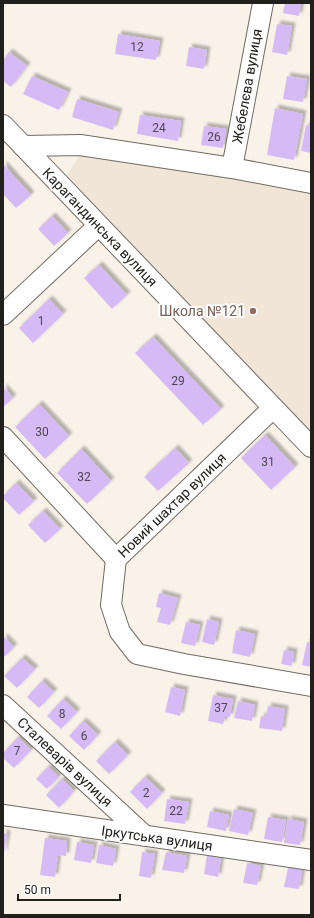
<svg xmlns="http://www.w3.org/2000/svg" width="314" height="918" font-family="Roboto,sans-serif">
  <defs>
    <filter id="shadow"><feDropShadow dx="3.5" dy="-3.5" stdDeviation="1" flood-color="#0004"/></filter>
  </defs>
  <rect width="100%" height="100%" fill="#f8f2e9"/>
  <path fill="#f0e5d6" d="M80,154L311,190V433L66,177Z"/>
  <g fill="#d5baf6" filter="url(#shadow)">
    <path d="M285,3H301L299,16L283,13Z"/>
    <path d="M277,24L292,26L287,55L272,52Z"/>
    <path d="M118,34L160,41L156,60L115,54Z"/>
    <path d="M189,47L207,50L204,69L186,66Z"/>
    <path d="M9,52L27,66L11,87L3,81V60Z"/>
    <path d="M32,76L68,92L59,110L23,94Z"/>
    <path d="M287,76L307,79L303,102L283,99Z"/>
    <path d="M77,99L119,112L113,130L72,117Z"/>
    <path d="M275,108L303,114L294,160L267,155Z"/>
    <path d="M140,115L181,121L178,141L137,134Z"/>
    <path d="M306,125L311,126V153L301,151Z"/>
    <path d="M204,126L226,129L223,148L201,145Z"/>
    <path d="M3,164L31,195L16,208L3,194Z"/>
    <path d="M52,216L68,233L54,246L38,229Z"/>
    <path d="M99,265L127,295L112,309L84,278Z"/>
    <path d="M49,299L63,314L33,343L19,328Z"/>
    <path d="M153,337L221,409L203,425L135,353Z"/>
    <path d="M3,387L13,398L3,407Z"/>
    <path d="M39,404L69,436L45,459L15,427Z"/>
    <path d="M265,435L295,467L271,490L241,458Z"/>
    <path d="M175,448L189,463L158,491L144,477Z"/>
    <path d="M81,449L111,481L87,504L57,473Z"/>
    <path d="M16,483L34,501L19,515L3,498V496Z"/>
    <path d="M43,511L60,529L45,543L28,525Z"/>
    <path d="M159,593L178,598L170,625L157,622L161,608L156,607Z"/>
    <path d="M207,619L219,622L214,645L202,642Z"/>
    <path d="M186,622L200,625L195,646L181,643Z"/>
    <path d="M236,630L255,634L250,657L232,653Z"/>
    <path d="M4,637L14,647L3,658V638Z"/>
    <path d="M307,642L311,643V667L302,665Z"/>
    <path d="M284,650L294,652L292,666L281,664Z"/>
    <path d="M22,658L35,669L17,688L4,676Z"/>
    <path d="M42,681L54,692L39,708L27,697Z"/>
    <path d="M171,687L185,690L180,716L165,712Z"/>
    <path d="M213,695L233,699L230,717H225L223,724L208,721Z"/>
    <path d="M63,699L77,712L61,729L47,716Z"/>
    <path d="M238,701L255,705L252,721L234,718Z"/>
    <path d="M268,706L285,709L282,731L259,728L261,716L266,717Z"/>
    <path d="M83,721L98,735L84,750L69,736Z"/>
    <path d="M18,737L31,750L14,768L3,758V753Z"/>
    <path d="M115,742L128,755L109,774L96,761Z"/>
    <path d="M48,767L59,777L47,789L36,779Z"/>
    <path d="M145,777L162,793L147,809L130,792Z"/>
    <path d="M62,779L74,791L59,808L46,795Z"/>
    <path d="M167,799L189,802L185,824L164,821Z"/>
    <path d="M234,809L253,813L248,835L229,831Z"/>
    <path d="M210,811L229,815L226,831L207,827Z"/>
    <path d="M268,817L286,820L282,842L264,839Z"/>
    <path d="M288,819L304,822L300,845L284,843Z"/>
    <path d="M3,833L7,834L4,853H3Z"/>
    <path d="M45,838L67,841L66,856L58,855L55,877L40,875Z"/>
    <path d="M77,842L94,845L91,863L74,860Z"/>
    <path d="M99,845L116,849L113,866L96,863Z"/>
    <path d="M142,852L155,854L151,878L139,876Z"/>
    <path d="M166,852L187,856L184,873L162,870Z"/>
    <path d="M207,855L221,858L218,877L204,874Z"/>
    <path d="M247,863L261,866L257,885L243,883Z"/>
    <path d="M288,868L302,870L299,889L284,887Z"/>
  </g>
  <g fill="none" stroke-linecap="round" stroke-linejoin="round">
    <g stroke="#716b63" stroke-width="22">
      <g id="minor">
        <path d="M3,125L311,447"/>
        <path d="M23,146L80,145L232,168L311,183"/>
        <path d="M232,168L263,3"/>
        <path d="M3,315L98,226"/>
        <path d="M273,408L116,559L111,605L120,632L137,654L184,664L311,686"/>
        <path d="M3,437L116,559"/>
        <path d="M3,705L145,836"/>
        <path d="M3,815L311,860"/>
      </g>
    </g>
    <use href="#minor" stroke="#fff" stroke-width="20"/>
  </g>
  <circle fill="#8d6e63" stroke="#fff" stroke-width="1.5" cx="253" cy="311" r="4"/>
  <g text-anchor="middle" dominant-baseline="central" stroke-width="4" stroke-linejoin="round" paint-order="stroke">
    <g font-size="12" fill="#4f4652">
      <text x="137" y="47">12</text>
      <text x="159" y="128">24</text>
      <text x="214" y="137">26</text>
      <text x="41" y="321">1</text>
      <text x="178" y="381">29</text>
      <text x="42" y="432">30</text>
      <text x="268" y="462">31</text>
      <text x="84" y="477">32</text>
      <text x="221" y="708">37</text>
      <text x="62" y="714">8</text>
      <text x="84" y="736">6</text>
      <text x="17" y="751">7</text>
      <text x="146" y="793">2</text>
      <text x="176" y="811">22</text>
    </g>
    <g font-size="14" fill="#22201c" stroke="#fff">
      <text transform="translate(247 86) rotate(-80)">Жебелєва вулиця</text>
      <text transform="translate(100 227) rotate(46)">Карагандинська вулиця</text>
      <text transform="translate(172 505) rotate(-44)">Новий шахтар вулиця</text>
      <text transform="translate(65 762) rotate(43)">Сталеварів вулиця</text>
      <text transform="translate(157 838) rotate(8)">Іркутська вулиця</text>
    </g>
    <g font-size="14" fill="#785e54" stroke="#fff" text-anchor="end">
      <text x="245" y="311">Школа №121</text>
    </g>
  </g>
  <rect width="314" height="918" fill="none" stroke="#22201c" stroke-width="8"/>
  <path d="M18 894v6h102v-6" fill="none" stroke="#22201c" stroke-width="2"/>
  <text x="24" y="894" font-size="12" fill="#22201c" stroke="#ffffff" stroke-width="3" paint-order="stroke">50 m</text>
</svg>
